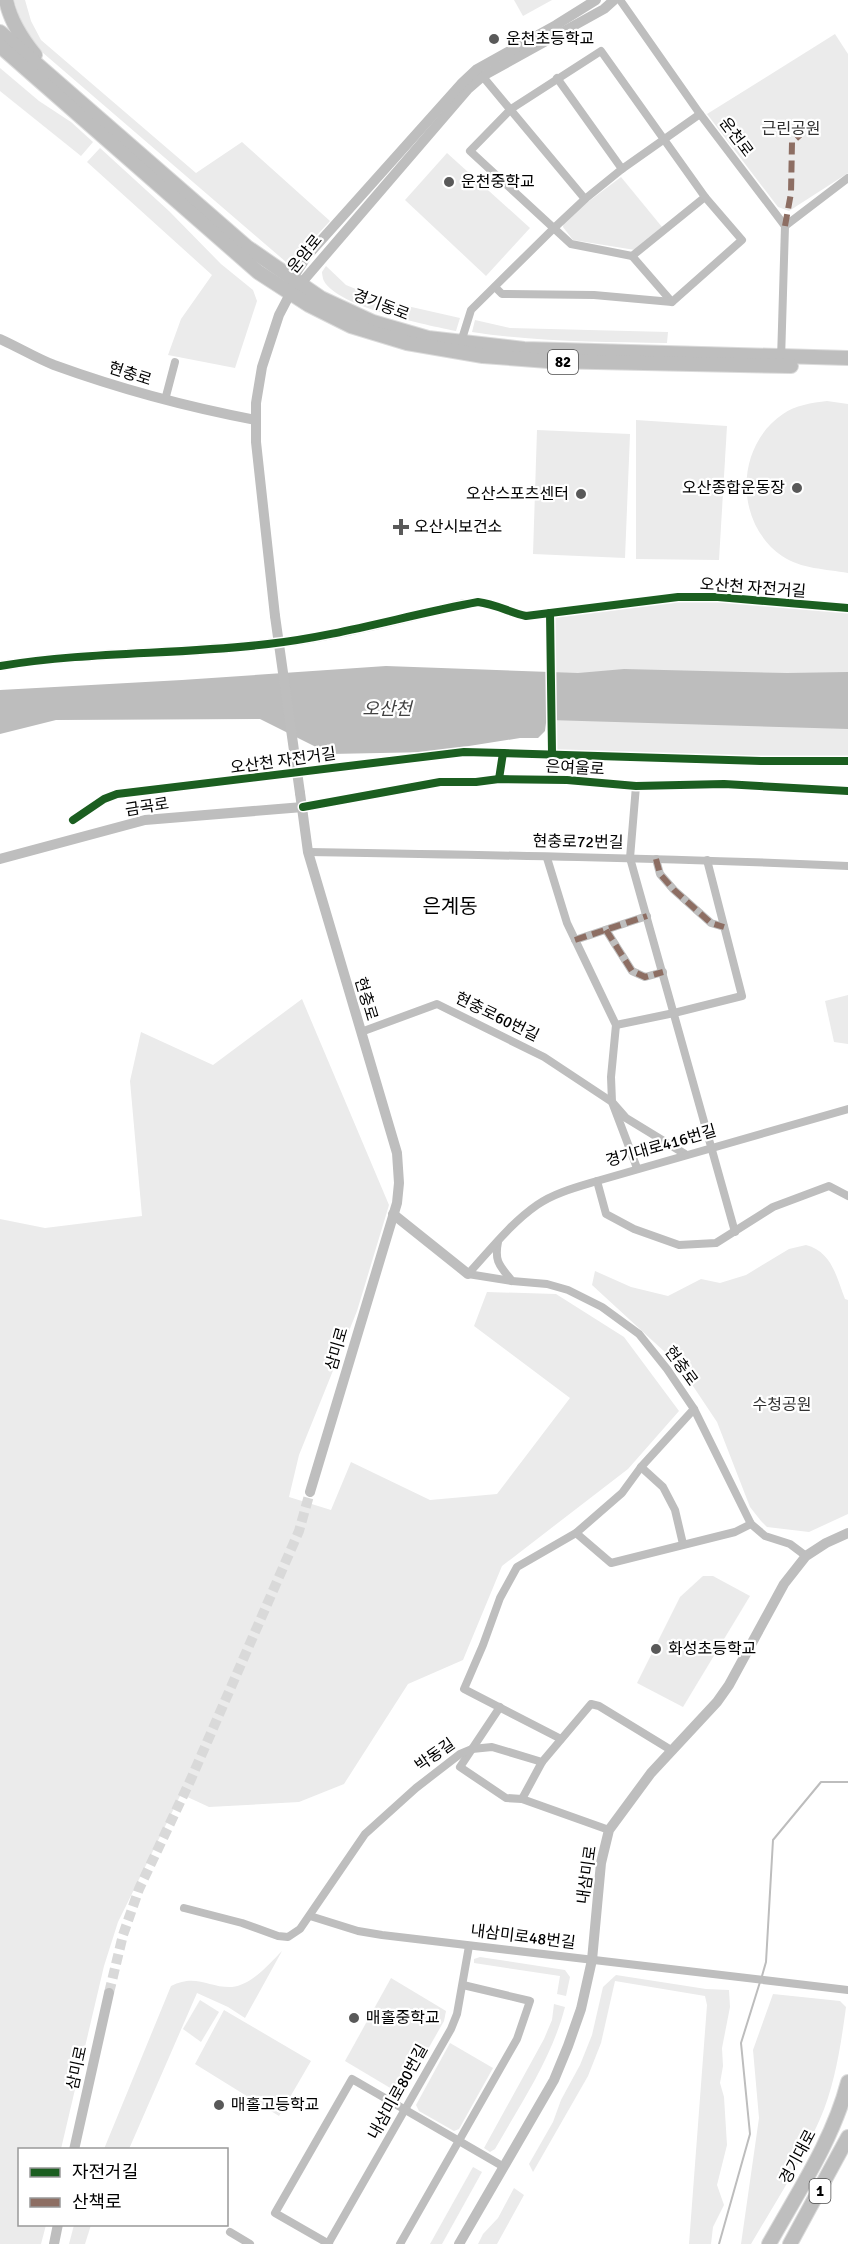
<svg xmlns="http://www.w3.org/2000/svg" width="848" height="2244" font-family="Signika,'Noto Sans KR',sans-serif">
  <rect width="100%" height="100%" fill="#fff"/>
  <g fill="#ebebeb">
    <path d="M14,0H25L31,21L41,40L196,173L242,142L330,221L295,259L286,262L35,46L22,27Z"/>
    <path d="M514,0H552L523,16Z"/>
    <path d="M835,34L848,54V173L789,211L778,207L707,114Z"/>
    <path d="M0,68L39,101L71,122L93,142L81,156L0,91Z"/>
    <path d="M100,148L169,211L221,264L253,290L257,301L235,368L168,355L181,319L212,275L87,162Z"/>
    <path d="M447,153L530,228L486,276L405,200Z"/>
    <path d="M621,177L662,227L635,250L573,240L563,227L564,220Z"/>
    <path d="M326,266L346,285L385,301L460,318L456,331C427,325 338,307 324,281C323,280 322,273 322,272Z"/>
    <path d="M475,320L510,328L668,332L667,343C602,342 537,342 472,332Z"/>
    <path d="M827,401L848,404V573C826,569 801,569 782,556C734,523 735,446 783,414C795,405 812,403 827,401Z"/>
    <path d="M636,420L727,426L719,560L636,559Z"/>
    <path d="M537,430L630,434L625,558L533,554Z"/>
    <path d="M678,597H718L848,608V761H761L552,753L550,613Z"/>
    <path d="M848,995V1044L834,1042L825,1001Z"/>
    <path d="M302,999L389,1205L357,1311L299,1455L289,1497L331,1510L351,1462L430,1500L497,1494L570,1398L474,1326L487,1292L556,1294L624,1337L679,1411L628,1469L502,1566L463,1660L408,1684L344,1784L299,1802L209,1807L181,1794L118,1922L104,1966L61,2149L20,2150V2224L46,2225L41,2244H0V1219L45,1228L142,1216L130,1081L141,1032L213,1065Z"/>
    <path d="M806,1245C832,1252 836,1276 845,1299L848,1300V1514L809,1532L767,1527L761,1521L750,1507L717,1422L679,1365L592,1285L595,1271L631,1287L668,1296L701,1279L720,1283L746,1275L789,1249Z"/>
    <path d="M703,1576H713L750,1596L683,1707L637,1683L680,1597Z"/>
    <path d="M282,1951L245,2018L228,2007L197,1993L129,2149H104L171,1986C196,1973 209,1988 232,1987C252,1985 269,1964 282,1951Z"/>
    <path d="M480,1957L565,1970L570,1977L566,1996L557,1994L560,1976L474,1963V1959Z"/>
    <path d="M616,1975L706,1989L729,1990L730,2007L722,2048L723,2066L720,2083L724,2097L727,2145L717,2185L724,2205L713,2227L711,2244H689L707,2005L705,1996L615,1981L601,2043L588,2076L533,2172L529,2164L553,2122L561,2100L580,2065L592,2035L603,1987Z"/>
    <path d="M391,1978L446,2011L444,2021L402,2095L345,2061Z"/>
    <path d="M773,1994L840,2001L846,2007C841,2044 835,2085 820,2119C801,2163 775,2203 751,2244H741L759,2118L753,2050Z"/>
    <path d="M200,2000L219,2012L201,2042L183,2029Z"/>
    <path d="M554,2004L565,2007C552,2058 521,2103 495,2149L490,2152L484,2148L544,2039L552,2020Z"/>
    <path d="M224,2010L311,2061L279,2116L195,2064Z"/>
    <path d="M450,2043L493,2068L459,2129L454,2131L419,2111L416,2105Z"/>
    <path d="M473,2167L482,2172L442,2244H430Z"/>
    <path d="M514,2188L524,2195L497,2244H478L483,2234L498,2218Z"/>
    <path d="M74,2225H91L85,2244H69Z"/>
  </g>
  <path fill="#bdbdbd" d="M386,666L578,673L624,669L787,673L848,672V729L549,720L546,723L545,731L538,738H520L431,752L330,754L260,719L56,720L0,734V690L182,680Z"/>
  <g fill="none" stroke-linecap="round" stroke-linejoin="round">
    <g stroke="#bdbdbd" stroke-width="2">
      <path d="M762,1976L766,1962L773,1840L821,1782H848"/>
      <path d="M719,2244L750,2134L741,2043L760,1982"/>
    </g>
    <path stroke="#d9d9d9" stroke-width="10" stroke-dasharray="10 5" stroke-linecap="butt" d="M109,1993L123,1935L139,1889L191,1779L299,1531L310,1492"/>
    <g stroke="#dbdbdb" stroke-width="16">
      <g id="primary">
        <path d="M6,0C10,20 22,39 35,55"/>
        <path d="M0,32L247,247L321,298L373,322L428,338L524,349L848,358"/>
        <path d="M0,46L258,272L309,305L351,326L407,343L483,356L548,361L791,366"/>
        <path d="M769,2244C798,2192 833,2140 848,2082"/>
        <path d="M790,2244L848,2137"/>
      </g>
    </g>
    <g stroke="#bebebe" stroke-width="8">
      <path d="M620,0L700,114L785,226"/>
      <path d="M601,51L705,197L632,256L571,244L470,151L511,109Z"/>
      <path d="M479,72L585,199"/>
      <path d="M557,78L622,169"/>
      <path d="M785,226L848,178"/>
      <path d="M632,256L672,302"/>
      <path d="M495,287L502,294L594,295L672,302L742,240L705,197"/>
      <path d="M461,342L471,310L553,229L585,199L622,169L700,114"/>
      <path d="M781,360L785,226"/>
      <path d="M165,400L175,362"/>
      <path d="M636,786L630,858L735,1232"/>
      <path d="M303,807L440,782H476L499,779L567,780L636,786L724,784L848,791"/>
      <path d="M308,852C488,855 668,858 848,866"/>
      <path d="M547,858L567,923L616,1025L611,1077L612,1102L626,1118L685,1154"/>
      <path d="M656,859L660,874L674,890L711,923L724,927"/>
      <path d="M606,930L632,971L645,977L663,972"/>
      <path d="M575,940L647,916"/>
      <path d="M616,1025L674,1013L742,996L707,860"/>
      <path d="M361,1032L437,1004L544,1057L612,1102L637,1168"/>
      <path d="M848,1109L597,1181L606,1214L634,1229L679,1245L716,1243L773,1207L829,1186L848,1196"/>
      <path d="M498,1242C494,1262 500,1266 512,1281"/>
      <path d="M468,1274L512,1281L547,1284L568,1290L602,1307L639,1334L667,1369L694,1409L751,1524L765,1536L790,1544L806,1556"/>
      <path d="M468,1274C490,1250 511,1223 537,1205C554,1193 577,1187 597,1181"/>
      <path d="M641,1467L663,1487L675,1510L683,1544"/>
      <path d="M576,1533L611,1563L735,1532L751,1524"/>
      <path d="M500,1707L460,1767L506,1798L522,1799"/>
      <path d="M561,1739L464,1689L483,1645L500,1598L517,1567L576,1533L622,1493L641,1467L694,1409"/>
      <path d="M542,1762L522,1799L609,1830"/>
      <path d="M184,1908L242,1923L278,1936L288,1937L300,1929L365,1834L416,1788L460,1754L472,1749L492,1747L542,1762L591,1704L599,1706L671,1750"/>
      <path d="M310,1916L358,1931L382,1935L848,1990"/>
      <path d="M230,2232L250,2244"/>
      <path d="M328,2244L451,2029L457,2014L469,1946"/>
      <path d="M329,2244L275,2213L352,2079L504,2167"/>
      <path d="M400,2244L517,2039L530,2001L463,1985"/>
    </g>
    <g stroke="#bebebe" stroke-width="10">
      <path d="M297,288L468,89L483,76L604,9L614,0"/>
      <path d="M0,339C18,347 36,358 54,365C120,389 187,407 256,420"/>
      <path d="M275,616L256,442V403L262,367L279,315L290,294L292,279L307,256L461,84L477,69L556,25L596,0"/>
      <path d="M0,666C88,651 179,655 268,644C334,637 399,619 464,604"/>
      <path d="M300,793L308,852L397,1153L399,1183L397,1203L310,1492"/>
      <path d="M0,859L145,820L303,807"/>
      <path d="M393,1214L468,1274"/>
      <path d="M74,2150L109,1993"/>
      <path d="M54,2244L58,2224"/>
      <path d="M459,2244L554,2080L568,2046L581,2009L592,1960L601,1863L609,1830L651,1773L717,1702L729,1685L784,1584L806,1556L826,1543L848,1533"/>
    </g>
    <use href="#primary" stroke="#bebebe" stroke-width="14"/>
    <path stroke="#bebebe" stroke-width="10" d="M275,616L300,793"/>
    <g stroke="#8d6e63" stroke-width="6" stroke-dasharray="12 6" stroke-linecap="butt">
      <path d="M785,226L791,193L792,142L800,135"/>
      <path d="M656,859L660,874L674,890L711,923L724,927"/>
      <path d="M606,930L632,971L645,977L663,972"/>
      <path d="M575,940L647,916"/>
    </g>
    <g stroke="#fff" stroke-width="11">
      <g id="cycleway">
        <path d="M550,613L552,753"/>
        <path d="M0,666C89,651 179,655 268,644C339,636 407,615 478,602C495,604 509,612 526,616L678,597H718L848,608"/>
        <path d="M499,779L503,753L761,761H848"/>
        <path d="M303,807L440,782H476L499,779L567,780L636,786L724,784L848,791"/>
        <path d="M73,820L104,799L117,794L464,752L503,753"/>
      </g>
    </g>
    <use href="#cycleway" stroke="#1b5e20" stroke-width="8"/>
  </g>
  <g fill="#595959" stroke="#fff" stroke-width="2">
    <circle cx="494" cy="39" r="6"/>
    <circle cx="449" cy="182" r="6"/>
    <circle cx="797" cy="488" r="6"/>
    <circle cx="581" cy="494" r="6"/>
    <path d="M398 518h6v6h6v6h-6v6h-6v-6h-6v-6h6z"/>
    <circle cx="656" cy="1649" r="6"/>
    <circle cx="354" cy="2018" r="6"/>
    <circle cx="219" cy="2105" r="6"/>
  </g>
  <g text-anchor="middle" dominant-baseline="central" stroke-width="4.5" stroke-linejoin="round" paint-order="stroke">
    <g fill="#fff" stroke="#4c4c4c" stroke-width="1.5">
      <rect x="548" y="350" width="30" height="24" rx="4.5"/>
      <rect x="809.5" y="2179" width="21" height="24" rx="4.5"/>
    </g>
    <g font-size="15" font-weight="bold" fill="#000">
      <text x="563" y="362">82</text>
      <text x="820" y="2191">1</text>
    </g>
    <g font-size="16" fill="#000" stroke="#fff" text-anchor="start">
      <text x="506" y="39">운천초등학교</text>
      <text x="461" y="182">운천중학교</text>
      <text x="785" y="488" text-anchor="end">오산종합운동장</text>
      <text x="569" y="494" text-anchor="end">오산스포츠센터</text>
      <text x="414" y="527">오산시보건소</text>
      <text x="668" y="1649">화성초등학교</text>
      <text x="366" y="2018">매홀중학교</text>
      <text x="231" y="2105">매홀고등학교</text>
    </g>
    <g font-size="16" fill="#313131" stroke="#fff">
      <text x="791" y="129">근린공원</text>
      <text x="782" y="1405">수청공원</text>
    </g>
    <g font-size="16" fill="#000" stroke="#fff">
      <text transform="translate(736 137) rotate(53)">운천로</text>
      <text transform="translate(305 254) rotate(-51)">운암로</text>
      <text transform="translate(381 305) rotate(21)">경기동로</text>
      <text transform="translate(130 374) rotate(18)">현충로</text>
      <text transform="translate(753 588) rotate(4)">오산천 자전거길</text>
      <text transform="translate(283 761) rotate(-8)">오산천 자전거길</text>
      <text transform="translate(575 768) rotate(3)">은여울로</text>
      <text transform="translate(147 807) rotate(-9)">금곡로</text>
      <text transform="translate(578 842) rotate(1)">현충로72번길</text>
      <text transform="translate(366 999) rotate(73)">현충로</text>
      <text transform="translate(497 1017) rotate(26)">현충로60번길</text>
      <text transform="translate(661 1146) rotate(-16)">경기대로416번길</text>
      <text transform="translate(337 1349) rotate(-74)">삼미로</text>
      <text transform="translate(681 1366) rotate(54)">현충로</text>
      <text transform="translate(435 1755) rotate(-35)">박동길</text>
      <text transform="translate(587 1875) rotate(-82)">내삼미로</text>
      <text transform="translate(523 1937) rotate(7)">내삼미로48번길</text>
      <text transform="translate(77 2068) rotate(-78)">삼미로</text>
      <text transform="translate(398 2092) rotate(-61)">내삼미로80번길</text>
      <text transform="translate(798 2157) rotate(-62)">경기대로</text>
    </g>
    <g font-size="18" font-style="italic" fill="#424242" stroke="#fff">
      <text x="387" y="709">오산천</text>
    </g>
    <g font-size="20" fill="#000" stroke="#fff">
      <text x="450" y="906">은계동</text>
    </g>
  </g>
  <rect x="18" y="2148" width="210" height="78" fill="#ffffff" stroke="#999999" stroke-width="1.5"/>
  <rect x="30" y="2168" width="30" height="9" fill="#1b5e20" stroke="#999999" stroke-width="1.5"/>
  <text x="72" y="2178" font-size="18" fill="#000000">자전거길</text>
  <rect x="30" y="2198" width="30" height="9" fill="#8d6e63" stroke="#999999" stroke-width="1.5"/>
  <text x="72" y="2208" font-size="18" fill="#000000">산책로</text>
</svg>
